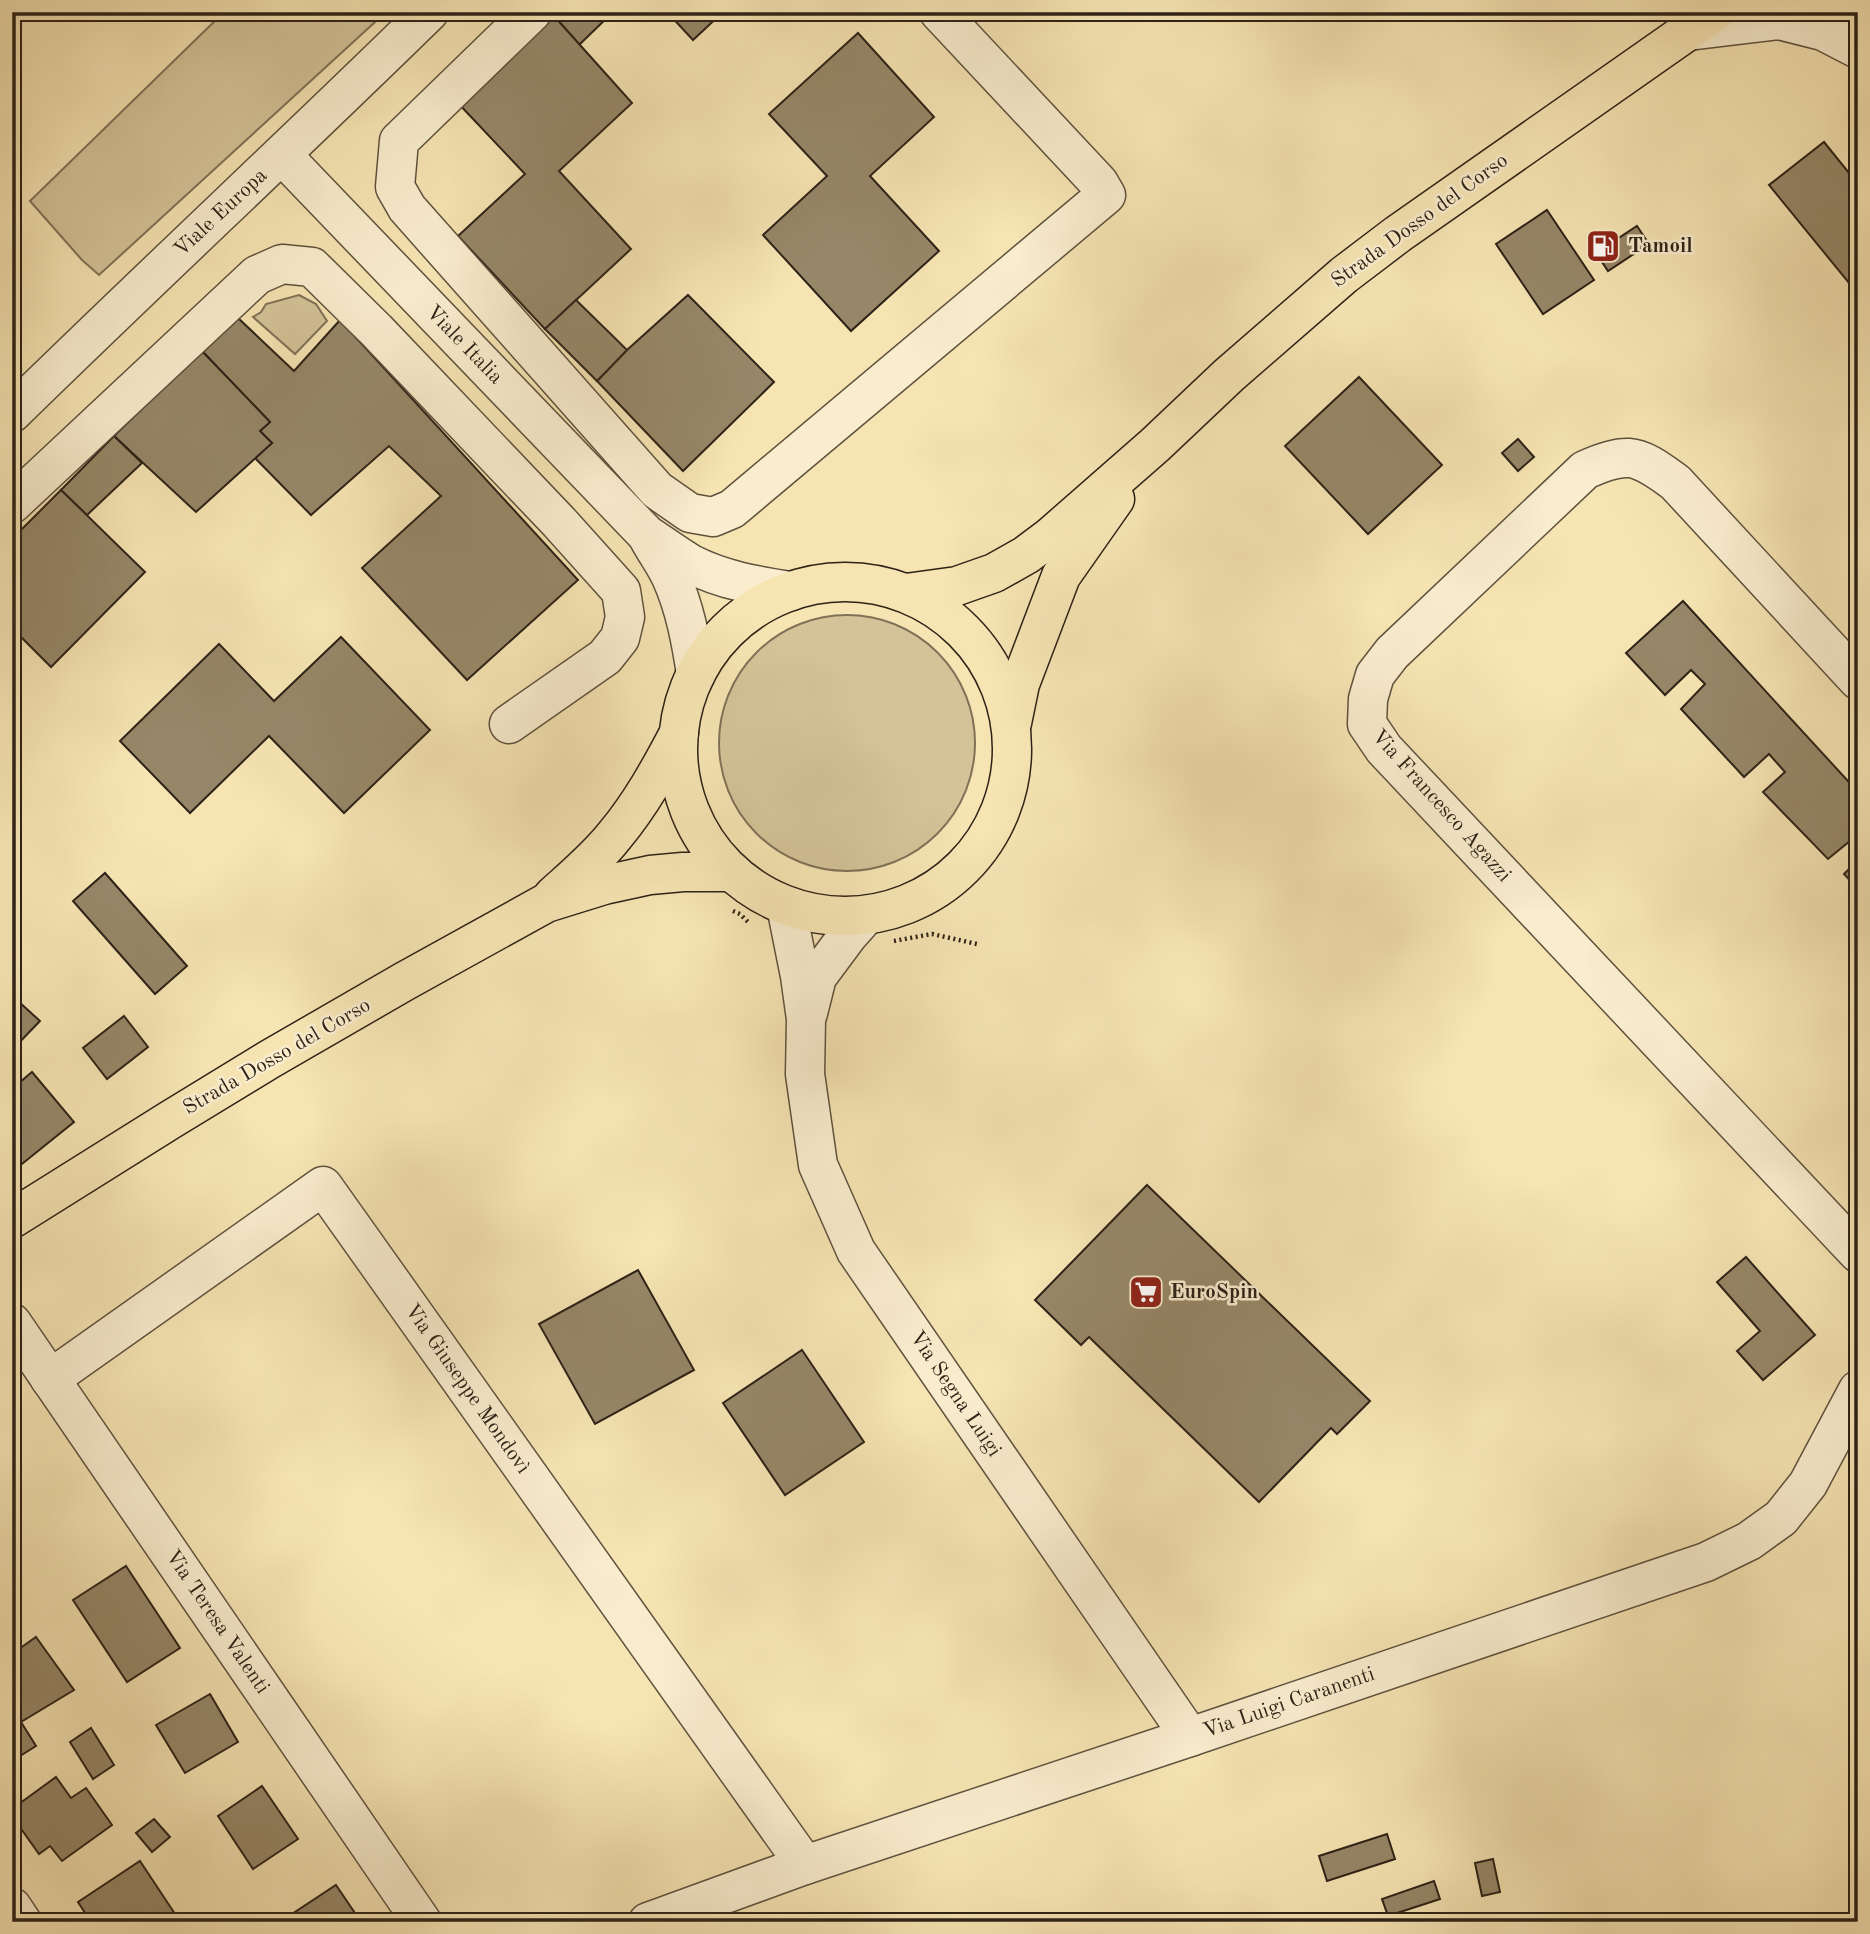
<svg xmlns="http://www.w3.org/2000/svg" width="1870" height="1934" font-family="'Old Standard TT',serif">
  <rect width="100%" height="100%" fill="#f6e4b3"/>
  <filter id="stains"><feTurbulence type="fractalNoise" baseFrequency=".00286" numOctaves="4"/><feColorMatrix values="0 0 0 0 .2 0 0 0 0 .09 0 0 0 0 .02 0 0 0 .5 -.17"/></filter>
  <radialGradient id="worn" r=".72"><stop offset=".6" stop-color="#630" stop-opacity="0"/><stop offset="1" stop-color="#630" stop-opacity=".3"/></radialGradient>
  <g fill="#d4c398" stroke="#807258" stroke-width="2">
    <path d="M224,12H386L99,275L82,260L30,201Z"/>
    <path d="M299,295L316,304L327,321L295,354L253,317L261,312L266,304Z"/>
    <circle cx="847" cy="743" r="128"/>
  </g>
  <g fill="#968768" stroke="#2d2217" stroke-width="2">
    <path d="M559,12H613L579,45L554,16Z"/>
    <path d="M667,12H723L693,40Z"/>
    <path d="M554,16L632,103L559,171L631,249L545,329L458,236L525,174L457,102Z"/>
    <path d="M858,33L934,117L870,176L939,251L851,331L763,235L827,176L769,114Z"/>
    <path d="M1824,142L1858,184V294L1769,185Z"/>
    <path d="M1547,210L1594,280L1543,314L1496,244Z"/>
    <path d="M1637,226L1649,244L1608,271L1596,253Z"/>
    <path d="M688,295L774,382L683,471L597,381L627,350Z"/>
    <path d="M576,300L627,350L597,381L545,329Z"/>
    <path d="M237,317L294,371L340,320L578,580L467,680L362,568L441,496L389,446L311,515L255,458L272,443L260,431L270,422L201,350Z"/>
    <path d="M201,350L270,422L260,431L272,443L196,512L114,436Z"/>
    <path d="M1359,377L1442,465L1368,534L1285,446Z"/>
    <path d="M114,436L142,463L87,515L61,490Z"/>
    <path d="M1518,439L1534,457L1518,471L1502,453Z"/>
    <path d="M61,490L145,572L51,667L12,628V539Z"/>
    <path d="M1683,601L1858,792V850L1850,841L1828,859L1763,792L1785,772L1769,754L1744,777L1681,709L1705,684L1691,670L1665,695L1626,653Z"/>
    <path d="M341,637L430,730L344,813L269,736L190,813L120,741L219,644L274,701Z"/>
    <path d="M1858,860V889L1844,874Z"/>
    <path d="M105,873L187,966L155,994L73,901Z"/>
    <path d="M18,1001L40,1021L12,1050V1007Z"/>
    <path d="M124,1016L148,1047L107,1079L83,1048Z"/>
    <path d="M32,1072L74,1122L12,1172V1089Z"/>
    <path d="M1147,1185L1370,1401L1337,1434L1331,1428L1259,1502L1089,1337L1081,1345L1035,1300Z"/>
    <path d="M1746,1257L1815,1335L1763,1380L1737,1351L1760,1331L1717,1282Z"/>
    <path d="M638,1270L694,1370L595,1424L539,1324Z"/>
    <path d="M802,1350L864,1442L785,1495L723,1403Z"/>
    <path d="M126,1566L180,1648L127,1682L73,1600Z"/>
    <path d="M36,1637L74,1690L21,1722L36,1746L12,1761V1654Z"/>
    <path d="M210,1694L238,1742L185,1773L156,1725Z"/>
    <path d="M91,1728L114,1765L93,1779L70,1742Z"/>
    <path d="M56,1777L71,1798L86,1788L112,1825L62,1861L50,1846L39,1854L12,1816V1809Z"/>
    <path d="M262,1786L298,1839L253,1869L218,1816Z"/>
    <path d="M154,1819L170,1837L152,1852L136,1833Z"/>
    <path d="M1387,1834L1395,1859L1327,1881L1319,1856Z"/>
    <path d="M1493,1859L1500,1892L1482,1896L1475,1863Z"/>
    <path d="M140,1861L177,1917L170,1922H91L78,1902Z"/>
    <path d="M1434,1881L1440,1899L1388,1916L1382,1899Z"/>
    <path d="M336,1885L361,1922H285L283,1920Z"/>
  </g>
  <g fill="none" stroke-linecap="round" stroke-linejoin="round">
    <g stroke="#5f523e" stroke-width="41">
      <g id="minor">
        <path d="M532,12L399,141L395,187L407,208L657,490L690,513L713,517L732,509L1106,195L1099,183L939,12"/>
        <path d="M1688,31L1779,20L1823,31L1858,49"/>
        <path d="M282,155L646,534C661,544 676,555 691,564C722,580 757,586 791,591"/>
        <path d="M12,413C150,278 291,147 429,12"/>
        <path d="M12,504L257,275L282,264L312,267L376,330L559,522L621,591L625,617L620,638L605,657L509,724"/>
        <path d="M649,539C656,552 665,564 671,577C685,608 691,641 696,674"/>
        <path d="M1858,680L1675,482C1662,473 1645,459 1629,458C1615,457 1598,464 1585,470L1392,653L1375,675L1368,699L1367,724L1384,749L1858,1253"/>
        <path d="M786,906L800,976L806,1019L805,1074L818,1165L856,1251L1190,1737"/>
        <path d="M808,1013L817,977L849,934L866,915"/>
        <path d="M12,1323L422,1922"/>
        <path d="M50,1379L323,1186L805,1865"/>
        <path d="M12,1907L22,1922"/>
        <path d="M648,1922L805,1865L1190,1737L1706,1562L1749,1541L1781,1518L1808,1484L1858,1390"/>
      </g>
    </g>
    <g stroke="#2d2217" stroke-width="41">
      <g id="major">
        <circle cx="845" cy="749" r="167"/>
        <path d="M906,593L957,586L994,573L1026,555L1050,537L1155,445L1229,375L1344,275L1398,234L1715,12"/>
        <path d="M1012,723L1020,684L1061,576L1115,499"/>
        <path d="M553,896C574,877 597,858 615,835C641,804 660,769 679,733"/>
        <path d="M12,1219L170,1120L270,1059L405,981L546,903L604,885L650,875L683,872H732"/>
      </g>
    </g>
    <g stroke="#2d2217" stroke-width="4.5" stroke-dasharray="2 3.5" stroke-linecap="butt">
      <path d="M733,911L740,914L748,922"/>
      <path d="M894,941L932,934L977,944"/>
    </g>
    <use href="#minor" stroke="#f9edce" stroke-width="38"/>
    <use href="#major" stroke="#f6e4b3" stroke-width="38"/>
  </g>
  <defs>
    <g id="fuel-square" transform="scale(1.75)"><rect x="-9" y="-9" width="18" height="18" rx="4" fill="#8f2418" stroke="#f9edce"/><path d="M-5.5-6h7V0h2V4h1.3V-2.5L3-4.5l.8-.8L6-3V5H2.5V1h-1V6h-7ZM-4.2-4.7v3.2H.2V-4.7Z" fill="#fff"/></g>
    <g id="supermarket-square" transform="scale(1.75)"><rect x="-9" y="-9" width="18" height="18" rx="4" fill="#8f2418" stroke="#f9edce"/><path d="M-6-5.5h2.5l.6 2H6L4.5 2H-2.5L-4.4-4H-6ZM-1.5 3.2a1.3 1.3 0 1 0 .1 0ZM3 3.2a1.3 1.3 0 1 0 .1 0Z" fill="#fff"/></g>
  </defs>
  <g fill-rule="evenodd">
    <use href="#fuel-square" x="1603" y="246"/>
    <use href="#supermarket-square" x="1146" y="1292"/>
  </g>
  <g text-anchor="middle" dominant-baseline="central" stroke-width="5" stroke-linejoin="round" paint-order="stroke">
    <g font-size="21" fill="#2d2217" stroke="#f9edce">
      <text transform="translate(221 213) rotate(-43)">Viale Europa</text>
      <text transform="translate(1420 221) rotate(-36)">Strada Dosso del Corso</text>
      <text transform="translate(464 345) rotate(46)">Viale Italia</text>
      <text transform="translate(1441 806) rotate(48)">Via Francesco Agazzi</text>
      <text transform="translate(277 1057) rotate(-30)">Strada Dosso del Corso</text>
      <text transform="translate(467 1389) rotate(55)">Via Giuseppe Mondovì</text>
      <text transform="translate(955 1394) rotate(56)">Via Segna Luigi</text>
      <text transform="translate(217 1622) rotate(56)">Via Teresa Valenti</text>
      <text transform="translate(1289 1703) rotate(-19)">Via Luigi Caranenti</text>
    </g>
    <g font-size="21" font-weight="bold" fill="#2d2217" stroke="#f9edce" text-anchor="start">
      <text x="1628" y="246">Tamoil</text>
      <text x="1170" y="1292">EuroSpin</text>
    </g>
  </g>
  <rect width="1870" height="1934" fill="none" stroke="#f6e4b3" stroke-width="42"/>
  <rect x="14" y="14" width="1842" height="1906" fill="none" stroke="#2d2217" stroke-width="3.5"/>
  <rect x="21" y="21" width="1828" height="1892" fill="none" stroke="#2d2217" stroke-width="2"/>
  <rect width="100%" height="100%" filter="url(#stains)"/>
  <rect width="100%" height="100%" fill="url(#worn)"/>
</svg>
